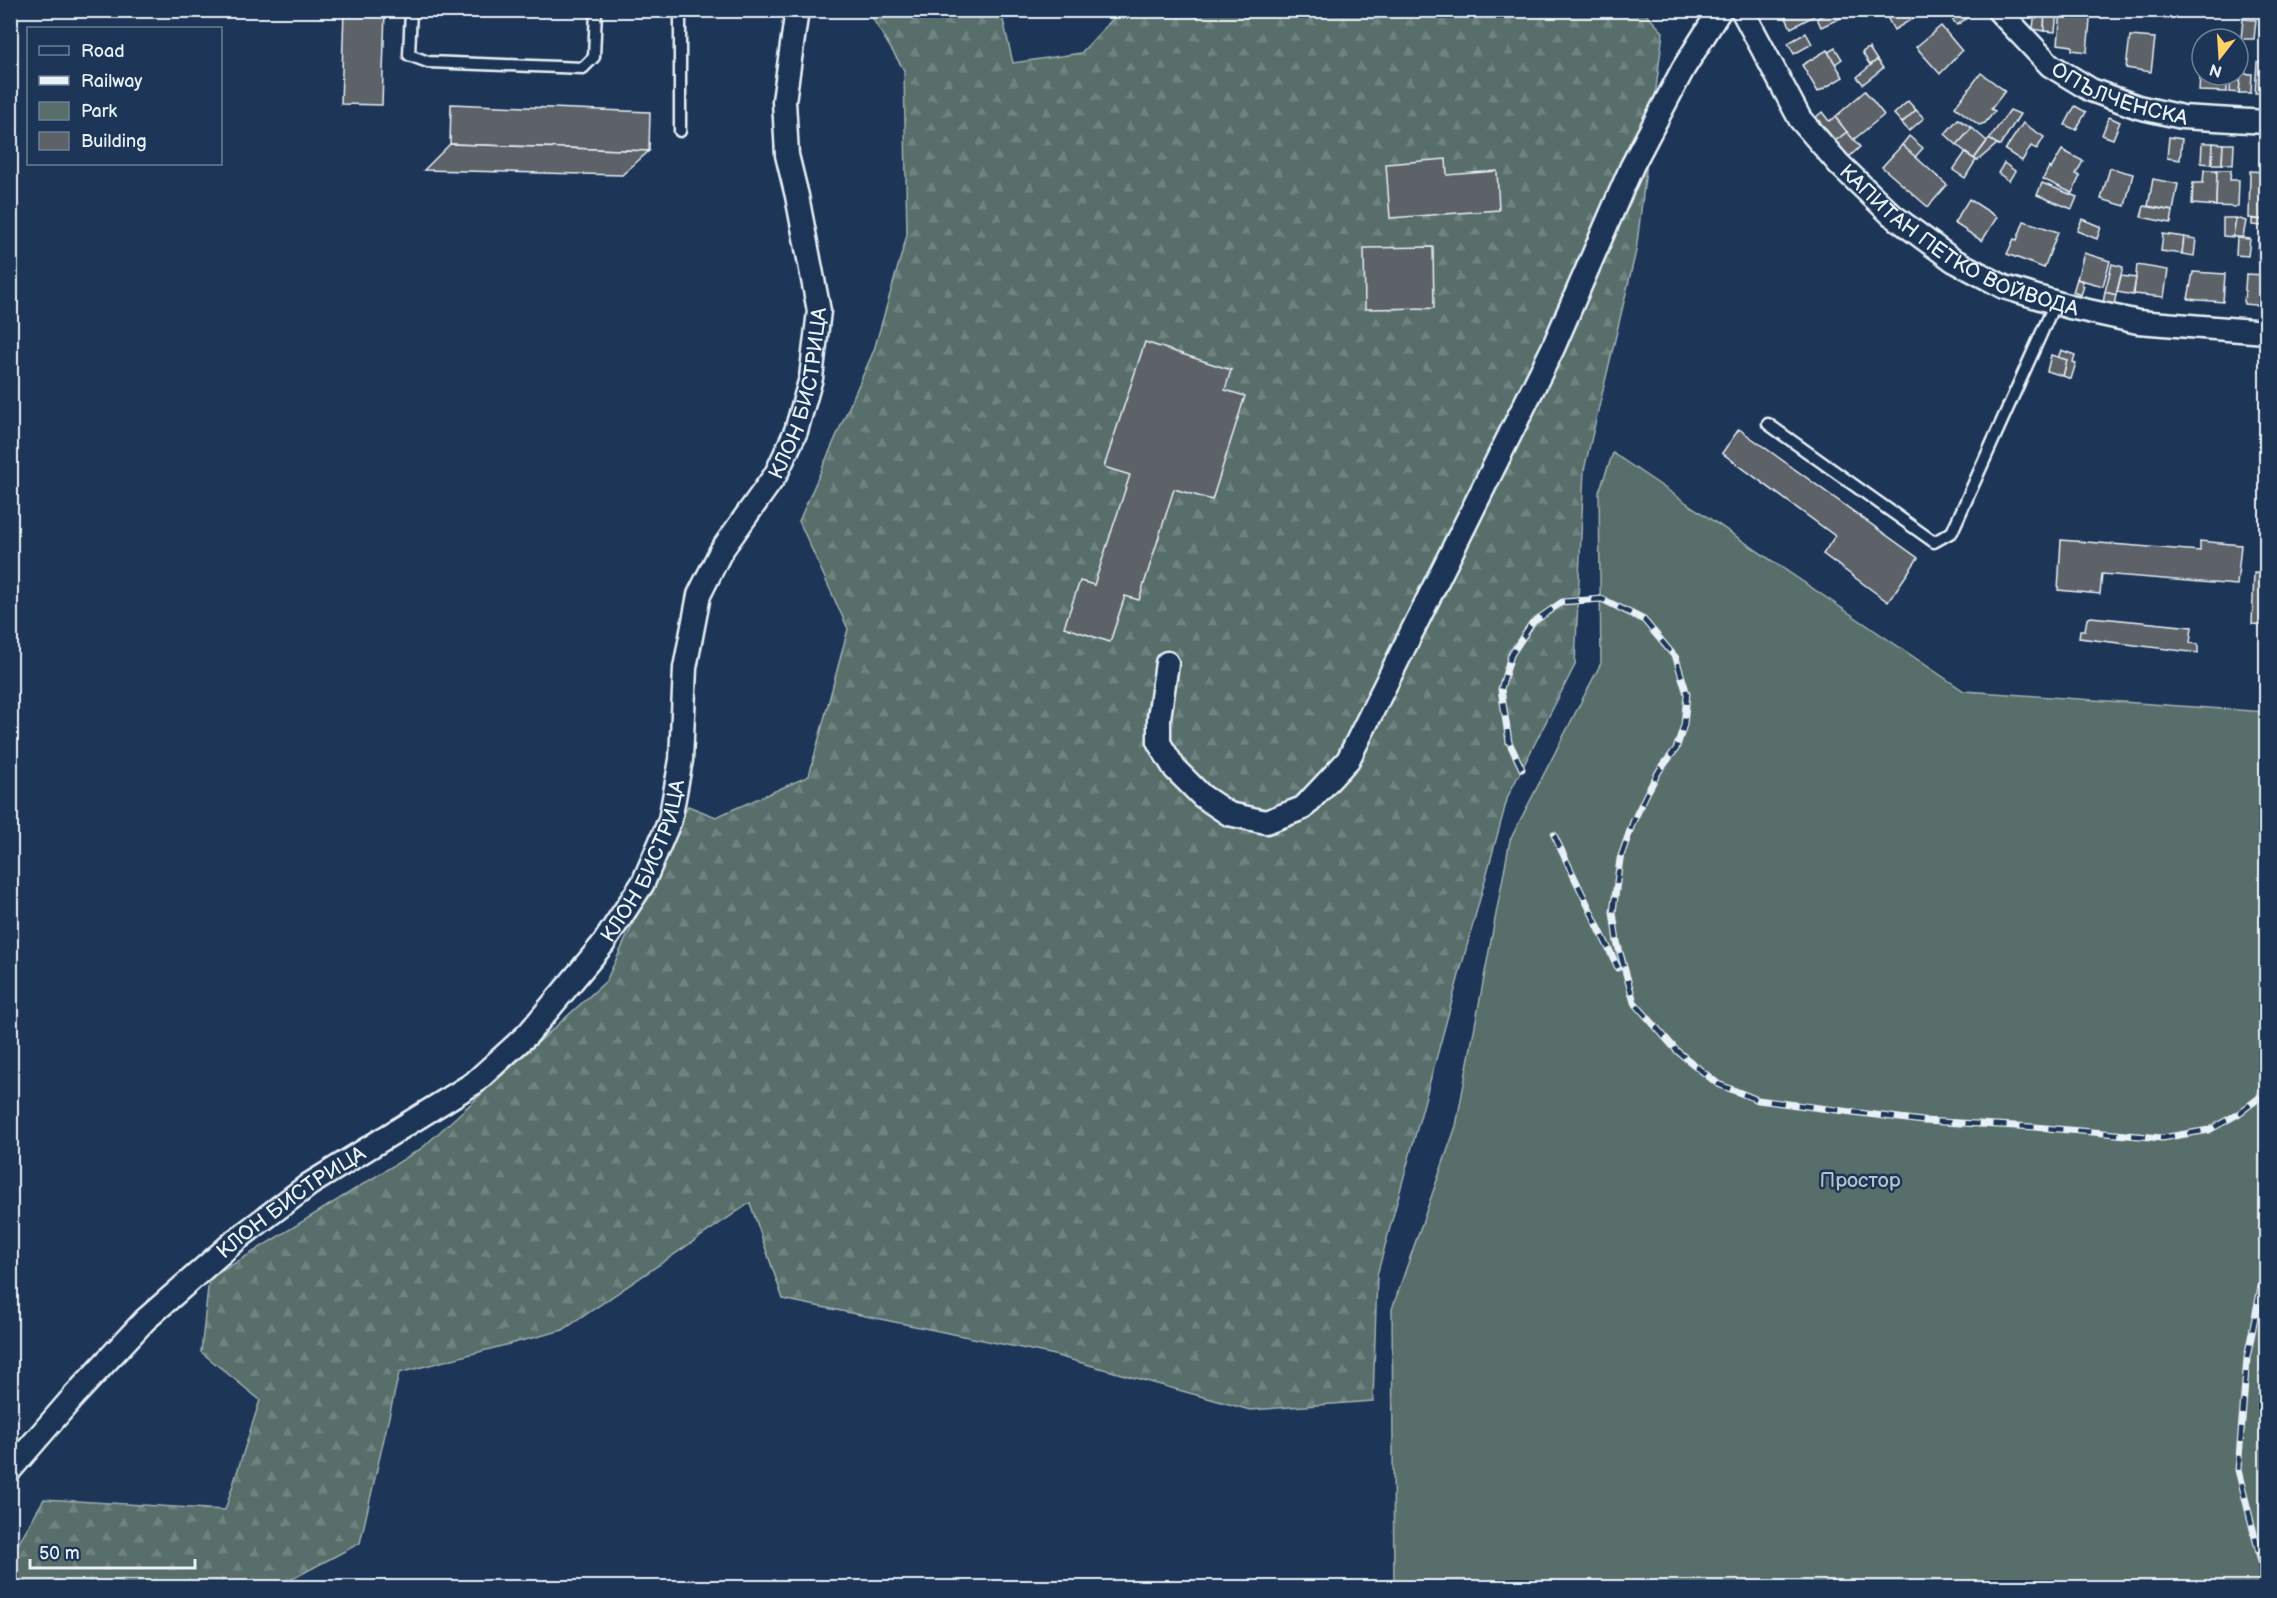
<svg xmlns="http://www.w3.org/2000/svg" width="2277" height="1598" font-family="'Balsamiq Sans',sans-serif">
  <defs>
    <pattern id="forest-firs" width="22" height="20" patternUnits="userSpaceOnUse" patternTransform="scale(1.5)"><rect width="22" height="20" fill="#586e6a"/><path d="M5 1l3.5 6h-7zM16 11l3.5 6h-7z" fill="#708380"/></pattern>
  </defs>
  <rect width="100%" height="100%" fill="#1d3557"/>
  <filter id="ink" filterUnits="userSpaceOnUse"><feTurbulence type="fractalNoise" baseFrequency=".0167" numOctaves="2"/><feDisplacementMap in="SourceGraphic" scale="12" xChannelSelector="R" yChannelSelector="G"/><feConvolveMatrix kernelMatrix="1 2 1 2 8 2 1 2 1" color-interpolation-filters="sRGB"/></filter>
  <g filter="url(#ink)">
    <path fill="#586e6a" stroke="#a0b0b1" stroke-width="1.5" d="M1613,453L1964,691L2266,712V1587H1394L1392,1309L1456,1126L1510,840L1601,663L1599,492Z"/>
    <path fill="url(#forest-firs)" stroke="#a0b0b1" stroke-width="1.5" d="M868,11H1001L1013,63L1081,53L1120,11H1643L1663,32L1636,251L1584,470L1575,665L1508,796L1377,1275L1373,1401L1250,1410L1050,1354L783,1299L750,1203L563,1330L399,1373L360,1543L277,1587L11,1588V1556L44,1499L225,1510L260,1400L201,1352L209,1279L422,1148L606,981L688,806L716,817L809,776L848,629L799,521L874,350L907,235L904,70Z"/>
    <g fill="#5c6268" stroke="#e8f1f8" stroke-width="1.5">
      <path d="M344,10H385L382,105L341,104Z"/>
      <path d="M1782,10H1813L1816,15L1791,28Z"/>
      <path d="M1833,10H1837L1841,18L1821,27L1817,18Z"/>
      <path d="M1883,10H1927L1894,30Z"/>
      <path d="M1945,10H1957L1948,16Z"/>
      <path d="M1957,10H1968L1971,15L1957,25L1949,16Z"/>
      <path d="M2035,10H2045L2044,31L2033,29Z"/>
      <path d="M2045,10L2057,11L2055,32L2044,31Z"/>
      <path d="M2061,10H2091L2087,52L2072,50V46L2058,44Z"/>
      <path d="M2243,19L2256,20L2254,39H2241Z"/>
      <path d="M1941,26L1962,51L1940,74L1916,47Z"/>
      <path d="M1806,33L1812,44L1794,54L1788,43Z"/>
      <path d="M2130,36L2155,38L2151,72L2126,68Z"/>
      <path d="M1835,48L1842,59L1835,64L1828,52Z"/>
      <path d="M1869,48L1877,60L1870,65L1862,52Z"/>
      <path d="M1827,50L1843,77L1818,92L1802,65Z"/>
      <path d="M2201,58L2202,75H2227V92L2199,91Z"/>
      <path d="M1877,60L1883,68L1863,84L1857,77Z"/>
      <path d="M2257,62H2266V93H2255Z"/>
      <path d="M1981,73L2005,91L1991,109L1995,111L1985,123L1979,125L1955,107Z"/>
      <path d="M2238,73H2241L2239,93L2230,92L2231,75H2238Z"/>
      <path d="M2241,73L2252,74L2251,93H2239Z"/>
      <path d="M1865,91L1884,115L1853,140L1835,117Z"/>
      <path d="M1908,101L1916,110L1902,123L1894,114Z"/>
      <path d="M451,104L650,112L649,151L450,144Z"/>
      <path d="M2075,106L2086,112L2076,130L2065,125Z"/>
      <path d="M1916,110L1924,118L1909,131L1902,123Z"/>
      <path d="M2010,110L2020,114L2000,146L1989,139Z"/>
      <path d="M1822,112L1829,121L1835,117L1847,132L1835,141L1816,117Z"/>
      <path d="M2109,117L2120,122L2113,139L2102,135Z"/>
      <path d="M1958,119L1972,128L1957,145L1945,134Z"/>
      <path d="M2023,123L2044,137L2037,149L2031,146L2022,161L2005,150Z"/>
      <path d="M1972,128L1987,141L1974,159L1957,145Z"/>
      <path d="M1847,132L1860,147L1849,157L1835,141Z"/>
      <path d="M1909,136L1923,148L1915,157L1902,145Z"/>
      <path d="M2169,137L2182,139L2180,160L2167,158Z"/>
      <path d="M1989,139L1997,144L1977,161L1974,159Z"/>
      <path d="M2202,143H2213L2212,164L2201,163Z"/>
      <path d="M2213,143L2223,144L2222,164H2212Z"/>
      <path d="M450,144L649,151L622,175L424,170Z"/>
      <path d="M2223,144H2234L2233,165L2222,164Z"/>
      <path d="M1902,145L1947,185L1928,207L1882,167Z"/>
      <path d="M2062,150L2083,161L2076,174L2080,176L2072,193L2043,179L2049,167L2051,169Z"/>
      <path d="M1965,153L1976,160L1965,178L1953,170Z"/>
      <path d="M1446,159L1447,175L1497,171L1499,210L1390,218L1386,164Z"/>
      <path d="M2004,163L2015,171L2009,181L1998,173Z"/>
      <path d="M2110,168L2133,174L2125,206L2101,199Z"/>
      <path d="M2204,170H2217L2216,206L2192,204L2193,183H2203Z"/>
      <path d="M2217,170H2231L2230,180H2239L2238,207L2216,206Z"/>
      <path d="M2250,171L2266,172V227H2264V220L2249,218Z"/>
      <path d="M2153,179L2178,184L2173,211L2148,206Z"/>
      <path d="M2042,183L2077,197L2072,209L2037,195Z"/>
      <path d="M1969,199L1997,217L1982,241L1954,223Z"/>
      <path d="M2144,206L2173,211L2171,223L2141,217Z"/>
      <path d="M2223,218H2236L2233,237L2223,236Z"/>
      <path d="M2236,218L2246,221L2243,237H2233Z"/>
      <path d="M2082,219L2101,227L2097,239L2077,231Z"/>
      <path d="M2252,219L2264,220V226L2252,225Z"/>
      <path d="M2024,221L2058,232L2044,268L2007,254L2014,239L2017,240Z"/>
      <path d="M2163,234L2184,237L2182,254L2161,251Z"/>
      <path d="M2184,237L2196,239L2194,256L2182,254Z"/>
      <path d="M2237,238L2250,239L2248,256L2236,255Z"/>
      <path d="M2259,239H2266V257L2258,256Z"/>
      <path d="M1433,247L1434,308L1365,309L1364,248Z"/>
      <path d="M2084,253L2110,261L2103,286L2077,279Z"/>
      <path d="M2112,264L2123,267L2116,295L2105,292Z"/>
      <path d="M2137,265L2168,270L2164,297L2134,294Z"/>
      <path d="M2193,272L2225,274L2223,302L2188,299Z"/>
      <path d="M2246,274L2266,275V306L2244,304Z"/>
      <path d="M2121,276L2136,278L2133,295L2117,292Z"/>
      <path d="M2077,279L2082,281V285L2084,286L2081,295L2073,292Z"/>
      <path d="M2105,292L2116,295L2114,305L2103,303Z"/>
      <path d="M1145,342L1231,370L1225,390L1245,396L1212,500L1174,489L1139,600L1125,596L1110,642L1064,627L1080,581L1094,585L1130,475L1104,467Z"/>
      <path d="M2061,350L2075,355L2073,362L2076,363L2071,379L2063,376L2067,360L2058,358Z"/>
      <path d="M2051,355L2067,360L2063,376L2047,371Z"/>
      <path d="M1739,429L1918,558L1888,602L1823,554L1835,536L1722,453Z"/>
      <path d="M2061,540L2200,551V541L2241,545L2237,585L2102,574L2100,594L2058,590Z"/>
      <path d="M2254,573L2266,574V625L2252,624Z"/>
      <path d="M2091,617L2192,627L2190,643L2198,644V653L2079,638L2080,630H2085L2087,619Z"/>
    </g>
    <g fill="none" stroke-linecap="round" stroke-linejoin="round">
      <g stroke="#e8f1f8" stroke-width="15">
        <g id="service">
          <path d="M411,10L409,55L428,62L583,68L594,57L596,10"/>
          <path d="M680,10V131"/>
          <path d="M1768,424L1934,542L1952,532L2055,303"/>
        </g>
      </g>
      <g stroke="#e8f1f8" stroke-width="27">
        <g id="minor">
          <path id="s1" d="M1742,10L1800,119L1839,164L1892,215L1953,260L2004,287L2070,307L2138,322L2266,332"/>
          <path id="s2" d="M1998,10L2050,65L2091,90L2138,107L2182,117L2266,122"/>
          <path d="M1167,663L1159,718V743L1175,769L1202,796L1229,814L1266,822L1303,808L1348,760L1553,348L1632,166L1683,69L1720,10"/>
          <path id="s3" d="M10,1470L74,1396L145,1320L236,1240L310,1184L474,1083L528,1034L603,944L643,883L670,820L681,760L685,668L699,595L721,551L776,474L796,431L811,378L819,311L797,196L787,155L784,101L797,10"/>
        </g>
      </g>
      <use href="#service" stroke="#1d3557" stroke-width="10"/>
      <use href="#minor" stroke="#1d3557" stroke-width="22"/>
      <g stroke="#e8f1f8" stroke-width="7">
        <g id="rail">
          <path d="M1522,769L1509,742L1501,689L1511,655L1532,623L1562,602L1602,599L1644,620L1676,658L1687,694L1684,725L1676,749L1659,771L1646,795L1633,822L1620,859L1613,912L1617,942L1634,1002L1677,1051L1718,1084L1758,1100L1923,1121L2034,1127L2162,1138L2209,1130L2238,1114L2259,1098L2266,1084"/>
          <path d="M1554,835L1618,968"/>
          <path d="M2266,1262L2247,1358L2238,1470L2261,1561L2266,1569"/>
        </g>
      </g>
      <use href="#rail" stroke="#1d3557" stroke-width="4.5" stroke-dasharray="14" stroke-linecap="butt"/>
    </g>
  </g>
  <g text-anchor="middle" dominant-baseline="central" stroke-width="5" stroke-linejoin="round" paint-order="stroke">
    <g font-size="21" fill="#e8f1f8" stroke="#1d3557">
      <text stroke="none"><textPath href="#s2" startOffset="152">ОПЪЛЧЕНСКА</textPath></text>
      <text stroke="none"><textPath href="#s1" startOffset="328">КАПИТАН ПЕТКО ВОЙВОДА</textPath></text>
      <text stroke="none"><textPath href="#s3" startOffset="1396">КЛОН БИСТРИЦА</textPath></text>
      <text stroke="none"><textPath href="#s3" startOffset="892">КЛОН БИСТРИЦА</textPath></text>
      <text stroke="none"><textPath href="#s3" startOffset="390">КЛОН БИСТРИЦА</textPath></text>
    </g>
    <g font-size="21" fill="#b6c3c6" stroke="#1d3557">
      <text x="1860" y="1180">Простор</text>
    </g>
  </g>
  <rect width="2277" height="1598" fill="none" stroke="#1d3557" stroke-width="36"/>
  <rect x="18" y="18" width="2241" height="1562" fill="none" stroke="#e8f1f8" stroke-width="2" filter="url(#ink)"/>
  <rect x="27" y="27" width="195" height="138" fill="#1d3557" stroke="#6e8097" stroke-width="1.5"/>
  <rect x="39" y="46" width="30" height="9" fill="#1d3557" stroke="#6e8097" stroke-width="1.5"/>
  <text x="81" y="57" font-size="18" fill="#e8f1f8">Road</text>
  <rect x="39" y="76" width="30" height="9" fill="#e8f1f8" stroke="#6e8097" stroke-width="1.5"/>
  <text x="81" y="87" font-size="18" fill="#e8f1f8">Railway</text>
  <rect x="39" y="102" width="30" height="18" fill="#586e6a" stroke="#6e8097" stroke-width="1.5"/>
  <text x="81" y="117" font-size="18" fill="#e8f1f8">Park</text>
  <rect x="39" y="132" width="30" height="18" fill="#5c6268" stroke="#6e8097" stroke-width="1.5"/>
  <text x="81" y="147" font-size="18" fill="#e8f1f8">Building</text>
  <g transform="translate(2220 57) rotate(197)"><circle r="28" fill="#1d3557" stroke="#6e8097" stroke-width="1.5"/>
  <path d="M0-4.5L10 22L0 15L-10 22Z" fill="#ffd166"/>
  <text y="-9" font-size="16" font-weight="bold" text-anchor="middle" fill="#e8f1f8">N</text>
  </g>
  <path d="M30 1559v9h165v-9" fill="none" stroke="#e8f1f8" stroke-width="3"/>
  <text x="39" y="1559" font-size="18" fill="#e8f1f8" stroke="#1d3557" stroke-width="4.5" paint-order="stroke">50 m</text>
</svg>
